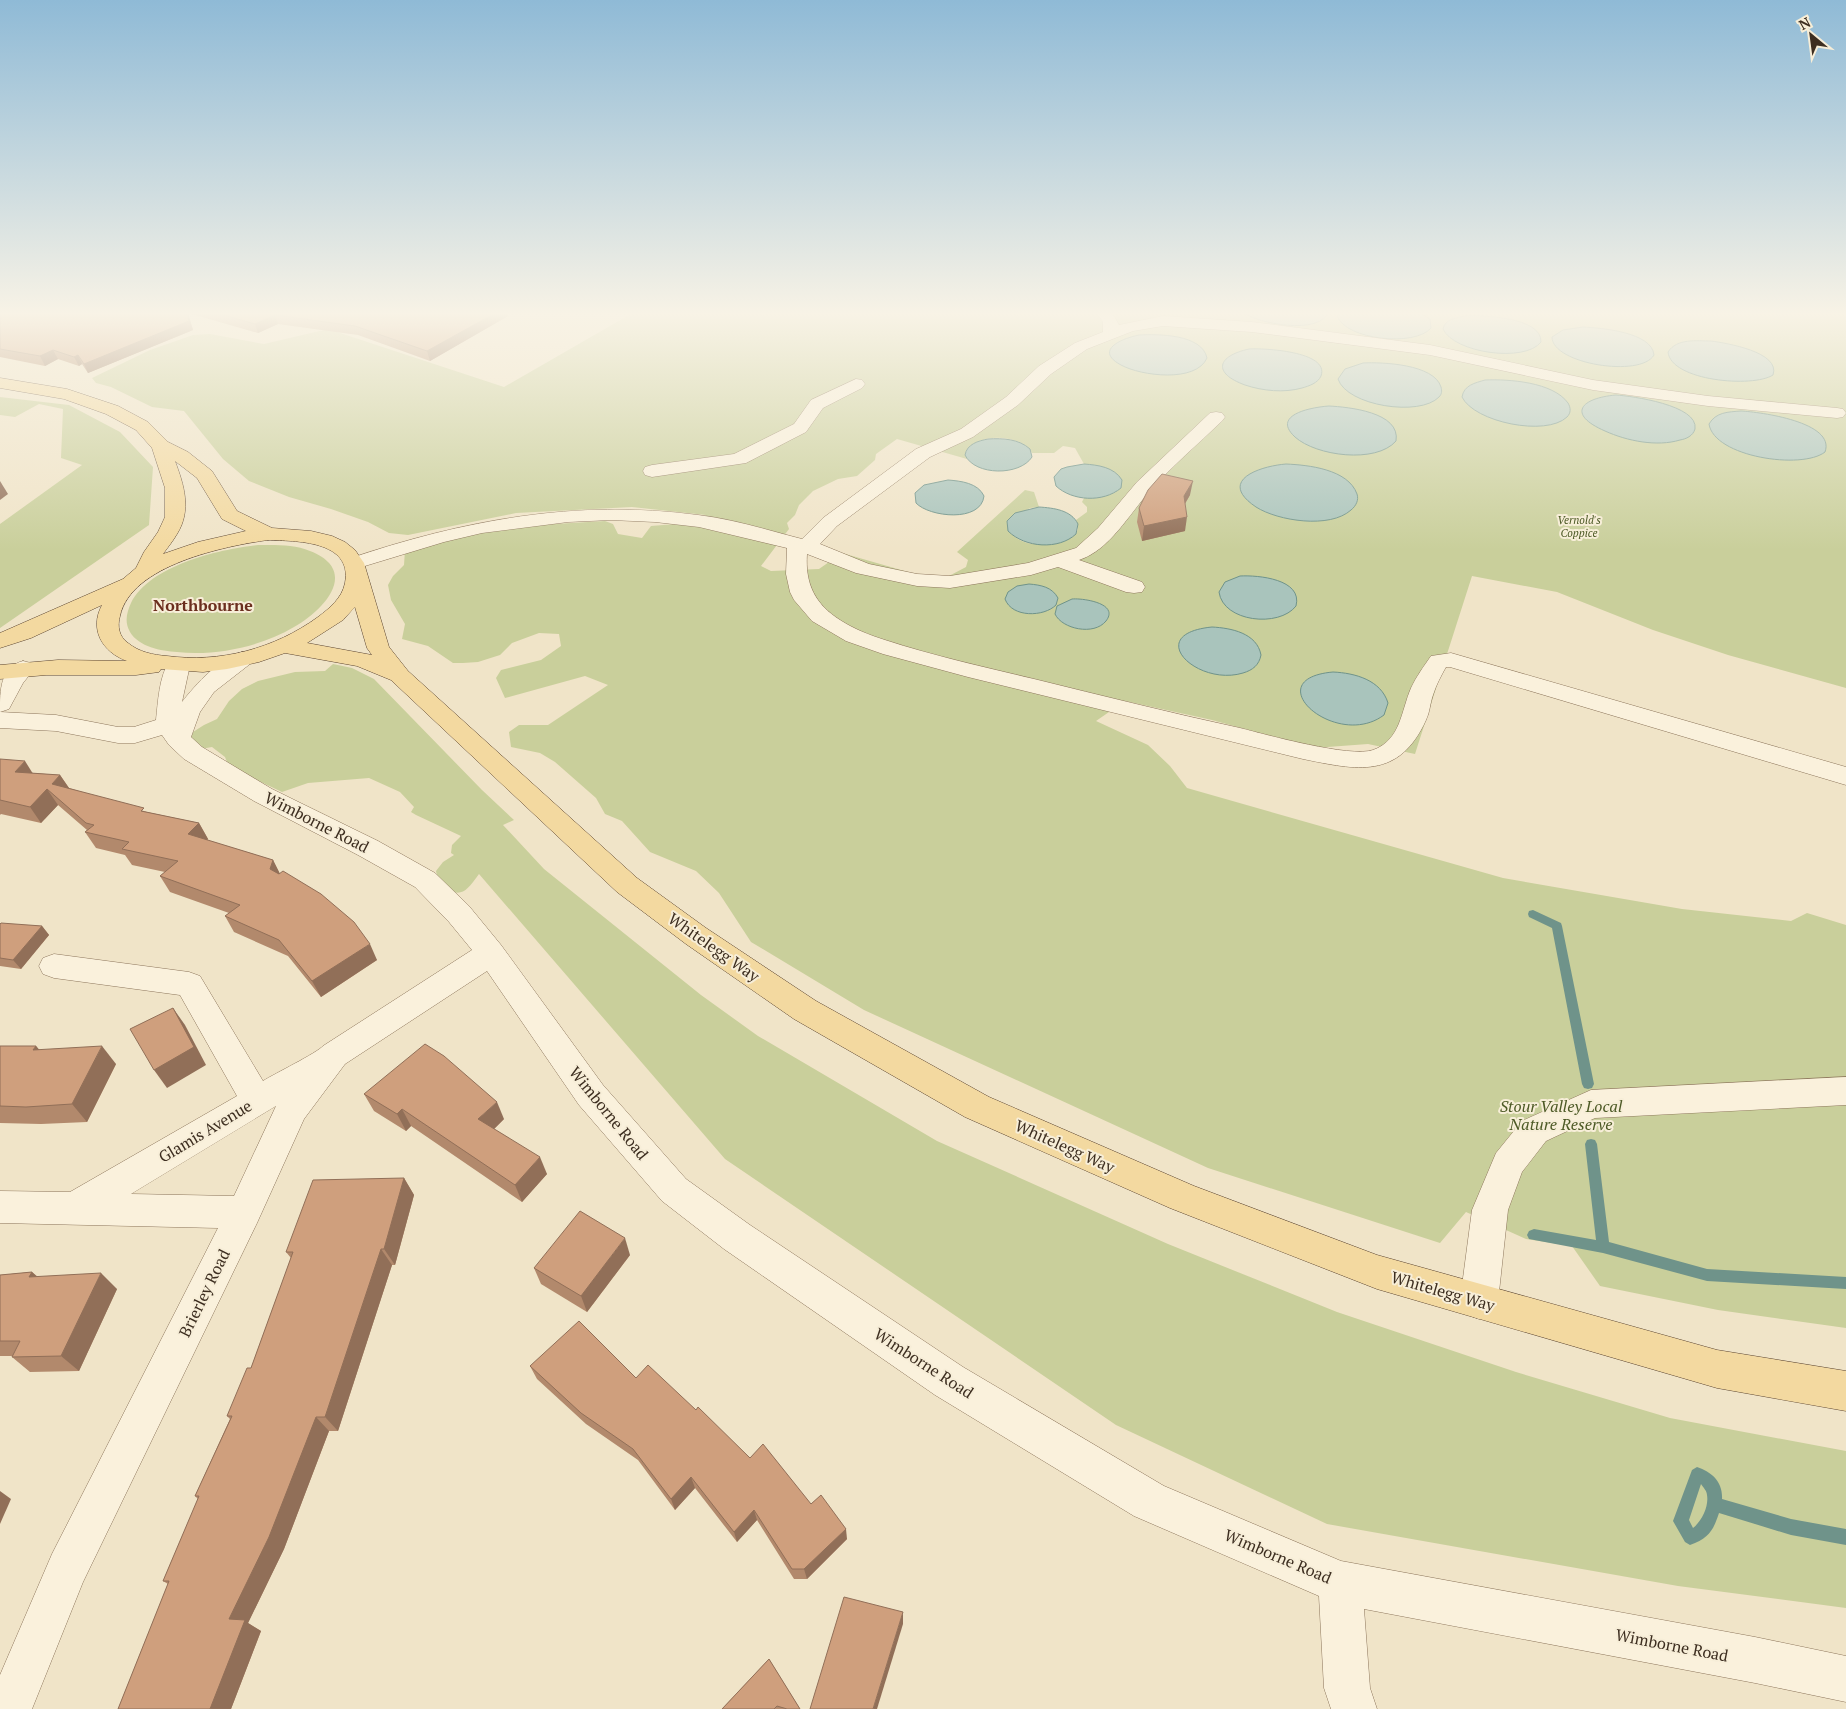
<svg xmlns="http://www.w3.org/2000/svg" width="1846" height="1709" font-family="'PT Serif',serif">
  <rect width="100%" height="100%" fill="#f0e4c8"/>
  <g fill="#c9cf9b" fill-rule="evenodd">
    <path d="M636,311H1846V688L1728,655L1653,630L1557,592L1472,576L1415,754L1368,744L1314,748L1212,720L1125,701L1096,721L1148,745L1170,766L1187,788L1503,878L1682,909L1791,921L1807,913L1846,925V1328L1718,1310L1600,1286L1572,1246L1526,1239L1466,1212L1440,1243L1208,1168L864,1010L751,942L719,893L696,871L650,852L622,821L605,814L596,798L555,762L540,753L511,747L509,732L519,725H548L608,685L585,676L505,698L496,678L501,670L541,660L561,646L559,634L539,633L512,643L500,655L478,662L463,663H453L428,646L402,639L405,624L391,600L388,585L393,576L404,565L405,550L504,527L605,521L613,524L618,534L642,538L651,526L700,522L706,515L632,507L516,513L408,535L389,533L368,522L331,509L289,497L249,481L223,459L184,411L152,407L111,387L96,383L92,378L150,350L193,335L210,334L264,344L328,329L504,387ZM897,439L967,459L966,451C970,448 975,444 980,441C994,434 1024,438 1032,453H1054L1063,446L1075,448L1084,464L1093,465L1116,492L1102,497L1084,498L1082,502L1087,507V512L1076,520L1078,529L1076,534C1064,537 1050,543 1038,544C1025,545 1006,536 1007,521L1030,508L1039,507L1034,492L1025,490L957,552L968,560L966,567L947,577L915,574L842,553L819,569L771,571L761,566L789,529L787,523L795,515L799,505L813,491L838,479L857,476L875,460L876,454Z"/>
    <path d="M0,397L69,405L120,432L153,467L149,525L0,628V524L82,465L61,458L63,409L39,404L15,417L0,415Z"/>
    <path d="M258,545C275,545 294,544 310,551C361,571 323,611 294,627C260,647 216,656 177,652C161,651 139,647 130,632C124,622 127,612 131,603C150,565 220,549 258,545Z"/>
    <path d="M333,664L352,668L374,679L482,790L514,820L503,825L544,869L701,995L758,1036L937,1141L1168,1244L1337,1312L1516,1372L1670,1418L1846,1451V1608L1678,1586L1327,1524L1116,1425L725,1159L479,874C465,893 461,899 439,885L436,871L443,862L454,855L451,853L452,845L461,836L416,815L411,812L414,807L400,792L369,778L308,783L282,792L229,767L225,757L212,747L195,750L191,737L193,732L204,725L217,719L229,701L242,689L258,681L295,672L325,671Z"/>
  </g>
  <g fill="#a9c4bc" stroke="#6f938a">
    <path d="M1241,311H1329C1321,336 1256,324 1241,311Z"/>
    <path d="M1339,311H1418L1430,319L1431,328C1415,347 1346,340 1337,316Z"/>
    <path d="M1465,316C1482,315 1542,317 1541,342C1525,363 1454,353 1443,329C1445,319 1456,318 1465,316Z"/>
    <path d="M1583,327C1601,328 1652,332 1654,355C1641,378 1552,364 1552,337L1563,330Z"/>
    <path d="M1139,335C1158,334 1202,334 1207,358C1196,383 1141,376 1121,365C1093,350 1123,338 1139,335Z"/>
    <path d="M1711,341C1726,343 1781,352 1773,375C1753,388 1671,381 1668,352C1677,338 1697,341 1711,341Z"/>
    <path d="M1249,349C1262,348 1330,351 1321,376C1318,383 1309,386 1302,388C1284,393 1263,391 1245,385C1212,373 1217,356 1249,349Z"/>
    <path d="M1363,363C1382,362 1434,364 1441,387C1442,391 1442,394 1439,397C1420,417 1347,406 1338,379L1345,369Z"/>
    <path d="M1485,380C1509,379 1553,382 1568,403C1571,408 1571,413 1567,417C1546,437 1474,422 1462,397C1464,385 1475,383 1485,380Z"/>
    <path d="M1616,395C1631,396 1699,405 1695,429C1693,436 1686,439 1680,440C1657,447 1627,441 1605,431C1566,414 1581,398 1616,395Z"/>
    <path d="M1329,406C1348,407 1401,412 1396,441C1376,464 1316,456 1295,437C1270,414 1314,407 1329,406Z"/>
    <path d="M1741,411C1760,412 1836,422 1825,452C1802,470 1714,457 1709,424C1716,412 1728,412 1741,411Z"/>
    <path d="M988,439C1003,438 1019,439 1030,449L1032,457C1020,476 975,476 965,455C967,444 978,441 988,439Z"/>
    <path d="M1084,464C1098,465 1114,467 1122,480L1121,488C1103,503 1072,501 1056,486L1054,477L1061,469L1067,467Z"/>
    <path d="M1286,464C1308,465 1348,469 1357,494C1359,500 1356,506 1351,510C1330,529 1278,521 1256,507C1216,480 1261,466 1286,464Z"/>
    <path d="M948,480C961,481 978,483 984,496C981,523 929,517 916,503L915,493L924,485Z"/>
    <path d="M1039,507C1054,508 1071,510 1078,524L1076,534C1059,550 1025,548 1008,531L1007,521L1015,513Z"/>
    <path d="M1240,576C1258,575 1303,579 1296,606C1279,628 1223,622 1219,592L1225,582Z"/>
    <path d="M1029,584C1041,585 1052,587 1058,598L1056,605C1044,617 1012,618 1005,599L1008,592L1017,586Z"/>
    <path d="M1072,599C1082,598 1120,603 1106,621C1094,636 1062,629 1055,614L1057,606Z"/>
    <path d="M1212,627C1231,628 1257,633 1261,655C1259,665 1253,670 1243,673C1197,687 1142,634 1212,627Z"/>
    <path d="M1333,672C1355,673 1381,680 1388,703L1384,715C1336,751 1255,679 1333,672Z"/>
  </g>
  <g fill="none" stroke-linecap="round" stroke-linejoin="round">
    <g fill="#6f938a" fill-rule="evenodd">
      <path d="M1533,910L1561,923L1562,926L1594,1084L1592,1088L1588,1089L1584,1088L1582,1084L1552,928L1529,917L1528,914L1529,911Z"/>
      <path d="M1591,1139L1595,1140L1597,1144L1609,1242L1707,1269L1846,1277V1289L1707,1281L1603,1253L1529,1239L1527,1235L1529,1231L1534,1229L1596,1240L1585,1144L1587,1140Z"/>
      <path d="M1697,1467C1712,1472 1723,1482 1722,1499L1791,1519L1846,1529V1545L1791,1535L1719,1513C1713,1531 1709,1538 1690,1545L1685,1542L1673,1521L1692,1470ZM1701,1484C1703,1487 1707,1491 1707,1495C1709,1506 1702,1521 1693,1528L1689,1520Z"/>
    </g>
    <g stroke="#8d765c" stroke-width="1">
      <g id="minor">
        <path d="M1095,311H1111L1119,325L1163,316L1252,322L1430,345L1593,380L1708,396L1837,408L1843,409L1846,413L1843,417L1837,418L1708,406L1593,390L1430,355L1252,332L1163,326L1133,331L1087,349L1051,374L1018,405L973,437L930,457L837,526L820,544L869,564L917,574L950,576L1028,563L1076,548L1098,528L1137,482L1210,413L1216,412L1222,413L1225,417L1222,421C1198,444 1172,466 1150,491C1129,514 1110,550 1079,560L1142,582L1145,587L1142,592L1134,593L1126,592L1058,567L1031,575L950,588L917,586L856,573L807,554C805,584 815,604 840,620C854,629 869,635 885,640C934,656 984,667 1034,679C1103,696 1171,713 1240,728C1267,735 1351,758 1373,750C1401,740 1401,711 1411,688C1416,677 1424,666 1431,656L1451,653L1846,767V785L1450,667H1446C1441,676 1436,685 1433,695C1430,703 1430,712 1426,720C1399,780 1357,770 1303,759L968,677L883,654L846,641L812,621L794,600L790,592L786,574L787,548L699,527L655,522L611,520L568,522L482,533L444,542L355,569L348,567L344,563L348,559C464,520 575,499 698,515C733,519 767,530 802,539L823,518L916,449L961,429L1006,397L1039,366L1075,343L1103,332V322Z"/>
        <path d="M856,379L862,380L865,384L862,388L823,408L806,432L746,463L652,477L645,475L643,471L645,467L652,465L734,454L794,424L811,400Z"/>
        <path d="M242,652L250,654L254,659L250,664L214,692L200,712L191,737L202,747L272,789L378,841L435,873L469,906L501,945L603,1085L686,1179L750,1225L963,1367L1164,1486L1341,1561L1755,1637L1846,1656V1702L1755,1683L1364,1609L1370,1688L1377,1709H1331L1324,1688L1319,1596L1134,1516L935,1395L724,1249L662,1201L579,1105L487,971L345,1064L304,1119L257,1223L83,1582L32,1709H0V1675L52,1554L218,1228L0,1223V1191L70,1192L237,1096L180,995L54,978L43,974L39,966L43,958L54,954L189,972L200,976L263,1081C274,1074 317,1053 323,1046L472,950L449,922L415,887L358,855L254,801L184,759L169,745L162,735L135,743H118L56,731L0,728V712L56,715L118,727H134L156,720C158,702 159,676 170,660L178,658L186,660L190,665L182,702C196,684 220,658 242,652ZM276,1106L234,1196L131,1194Z"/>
        <path d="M23,661L31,663L35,668L23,683L9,709L0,712C0,690 0,667 23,661Z"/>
        <path d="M1846,1077V1105L1595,1118L1546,1141L1522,1172L1508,1210L1498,1301L1492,1314L1479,1319L1466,1314L1460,1301L1472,1210L1496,1153L1522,1121L1591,1090Z"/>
      </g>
    </g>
    <g stroke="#5b4430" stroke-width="1">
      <path id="major" d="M0,378L67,389L118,406L148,422L168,442L188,452L212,471L237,511L272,528L311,531L332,536L345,542L355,550L364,563L389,647L408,671L637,878L706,928L816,1001L989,1097L1194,1186L1377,1255L1717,1350L1846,1371V1411L1717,1388L1377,1289L1170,1208L965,1117L794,1019L686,944L617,892L391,680L357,666L285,653L259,662L227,669L203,672L161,669L159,672L136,675H46L0,679V665L58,660L127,661C102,652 89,629 102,605L31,638L0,648V633L123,579L136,568L144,552L158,532L165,517V488L152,448L136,430L106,414L64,399L0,388ZM175,461L197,478L222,519L246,531L198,542L163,554C168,547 173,541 177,534C192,510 184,485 175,461ZM268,540C295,541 353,540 345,583C342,598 330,608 318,617C274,649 220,663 167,656C153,655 139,652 128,643C119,637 117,626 120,616C131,565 225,546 268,540ZM355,607L367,648L372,655L307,643L343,620Z"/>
    </g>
    <use href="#minor" fill="#faf1dc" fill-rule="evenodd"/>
    <use href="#major" fill="#f3d9a0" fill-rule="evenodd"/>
  </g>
  <g fill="#b2896c">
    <path d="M0,311H507L508,316L430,361L358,335L278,324L258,333L188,313L193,330L88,373L82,364L79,366L58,359L45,366L0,357Z"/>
    <path d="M1190,495L1185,504V531L1142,541L1137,522L1139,508Z"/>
    <path d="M0,759L33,773L60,775L69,788L147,812L199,823L208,839L207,840L273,860L280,874L377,960L321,997L288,956L234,932L225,916L229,913L170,892L160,876L165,872L132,865L125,855L96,848L85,832L87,830L58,805L41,823L1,814L0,815Z"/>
    <path d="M0,924L42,926L49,935L21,969L0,966Z"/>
    <path d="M0,1046H36L39,1050L116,1064L87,1122L41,1124L0,1123Z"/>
    <path d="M364,1094L504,1119L494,1129L547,1174L522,1202L411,1126L406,1131L374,1111Z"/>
    <path d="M404,1178L414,1195L395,1265H392L338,1431H329L284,1549L248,1623L261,1631L231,1709H118L168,1584L163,1581L198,1499L195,1496L230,1419L227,1416L251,1368L291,1258L286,1252Z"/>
    <path d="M630,1255L587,1312L541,1284L534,1268Z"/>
    <path d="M32,1272L38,1277L117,1289L79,1371L30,1372L12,1357V1356H0V1275Z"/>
    <path d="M530,1366L636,1378L696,1410L750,1458L811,1504L847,1539L807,1579H794L757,1520L737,1542L695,1488L675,1510L638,1460L586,1424L537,1379Z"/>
    <path d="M769,1659L800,1709H722Z"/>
  </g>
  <g fill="#916f58">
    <path d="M186,311H187L193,330L88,373L84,364Z"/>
    <path d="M499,311H507L508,316L430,361L427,351Z"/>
    <path d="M275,315L278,324L258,333L255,324Z"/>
    <path d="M53,350L58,359L45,366L40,356Z"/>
    <path d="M78,355L82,364L79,366L74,357Z"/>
    <path d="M0,481L8,494L0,500Z"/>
    <path d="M1193,481L1190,495L1181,510L1184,496Z"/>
    <path d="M1187,517L1185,531L1142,541L1144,526Z"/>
    <path d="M25,761L35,777L15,772Z"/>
    <path d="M60,775L71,791L52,784Z"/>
    <path d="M47,789L58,805L41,823L30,807Z"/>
    <path d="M199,823L208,839L198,850L188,834Z"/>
    <path d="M273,860L281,876L270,869Z"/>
    <path d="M42,926L49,935L21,969L13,960Z"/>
    <path d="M370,944L377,960L321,997L312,981Z"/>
    <path d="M173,1008L185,1025L206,1065L167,1088L154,1070Z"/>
    <path d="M36,1046L51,1063L33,1050Z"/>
    <path d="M102,1046L116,1064L87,1122L72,1104Z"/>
    <path d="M497,1102L504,1119L486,1137L478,1119Z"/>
    <path d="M402,1109L411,1126L406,1131L397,1114Z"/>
    <path d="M540,1157L547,1174L522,1202L515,1185Z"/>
    <path d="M404,1178L414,1195L395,1265L384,1249Z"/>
    <path d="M625,1238L630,1255L587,1312L581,1296Z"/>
    <path d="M381,1249L392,1265L338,1431L325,1417Z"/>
    <path d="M32,1272L49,1288L29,1277Z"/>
    <path d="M101,1273L117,1289L79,1371L61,1356Z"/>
    <path d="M316,1417L329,1431L284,1549L248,1623L261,1631L231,1709H210L229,1619Z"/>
    <path d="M691,1477L695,1488L675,1510L671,1499Z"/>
    <path d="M0,1491L11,1499L0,1524Z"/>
    <path d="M754,1510L757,1520L737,1542L734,1532Z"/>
    <path d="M846,1529L847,1539L807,1579L804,1569Z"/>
    <path d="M903,1612V1624L877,1709H873Z"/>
  </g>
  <g fill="#cf9f7d" stroke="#916f58">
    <path d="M0,311H186L189,321L84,364L78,355L74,357L53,350L40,356L0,349Z"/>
    <path d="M210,311H499L427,351L355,326L275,315L255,324Z"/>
    <path d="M1162,474L1193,481L1184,496L1187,517L1144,526L1139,508L1148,490Z"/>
    <path d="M0,759L25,761L15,772L60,775L52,784L144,808L141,811L199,823L188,834L273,860L270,869L279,874L283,871L321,894L354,922L370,944L312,981L279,940L225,916L240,905L160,876L178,861L122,849L129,842L85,832L94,825L86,823L47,789L30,807L0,800Z"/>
    <path d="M1,923L42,926L13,960L0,958V924Z"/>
    <path d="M173,1008L194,1047L154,1070L130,1029Z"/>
    <path d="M425,1044L444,1056L497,1102L478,1119L540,1157L515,1185L402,1109L397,1114L364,1094Z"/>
    <path d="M0,1046H36L33,1050L102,1046L72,1104L26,1107L0,1106Z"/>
    <path d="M404,1178L384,1249H381L325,1417H316L269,1537L229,1619L245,1620L210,1709H118L169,1581H163L199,1496H195L232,1416H227L247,1368H251L293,1252H286L313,1180Z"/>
    <path d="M580,1211L625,1238L581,1296L534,1268Z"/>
    <path d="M32,1272L29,1277L101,1273L61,1356L12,1357L20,1341H0V1275Z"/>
    <path d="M579,1321L636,1378L648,1365L696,1410L698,1407L750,1458L763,1444L811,1504L821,1495L846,1529L804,1569H792L754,1510L734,1532L691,1477L671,1499L633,1449L581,1413L530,1366Z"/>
    <path d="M844,1597L903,1612L873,1709H810Z"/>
    <path d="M769,1659L800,1709H787L777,1706L774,1709H722Z"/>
  </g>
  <linearGradient id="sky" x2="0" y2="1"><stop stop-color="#8fbad6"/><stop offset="0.57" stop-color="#f8f3e6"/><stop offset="1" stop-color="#f8f3e6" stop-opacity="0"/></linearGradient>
  <rect width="1846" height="550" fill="url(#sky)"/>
  <g text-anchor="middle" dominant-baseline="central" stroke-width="4" stroke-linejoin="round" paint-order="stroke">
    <g font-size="11" font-style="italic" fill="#4d5a26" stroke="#f7eed8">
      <text x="1579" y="520">Vernold's<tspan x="1579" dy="13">Coppice</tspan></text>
    </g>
    <g font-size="16" font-weight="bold" fill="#6b2e1e" stroke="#f7eed8">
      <text x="203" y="605">Northbourne</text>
    </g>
    <g font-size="16" fill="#3d2e20" stroke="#f7eed8">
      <text transform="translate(317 822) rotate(27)">Wimborne Road</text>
      <text transform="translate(714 947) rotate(35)">Whitelegg Way</text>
      <text transform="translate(609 1113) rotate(51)">Wimborne Road</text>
      <text transform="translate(205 1131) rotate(-31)">Glamis Avenue</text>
      <text transform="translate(1065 1146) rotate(24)">Whitelegg Way</text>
      <text transform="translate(1443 1291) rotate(16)">Whitelegg Way</text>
      <text transform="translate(204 1293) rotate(-64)">Brierley Road</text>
      <text transform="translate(924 1363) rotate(33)">Wimborne Road</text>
      <text transform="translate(1278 1556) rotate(23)">Wimborne Road</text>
      <text transform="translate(1672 1645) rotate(11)">Wimborne Road</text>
    </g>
    <g font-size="16" font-style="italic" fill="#4d5a26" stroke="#f7eed8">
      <text x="1561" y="1106">Stour Valley Local<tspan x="1561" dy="18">Nature Reserve</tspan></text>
    </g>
  </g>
  <g transform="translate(1811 35) rotate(331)" stroke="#f7eed8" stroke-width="4" paint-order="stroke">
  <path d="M0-4L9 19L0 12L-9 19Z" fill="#3d2e20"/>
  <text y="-8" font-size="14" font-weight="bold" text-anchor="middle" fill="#3d2e20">N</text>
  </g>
</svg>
